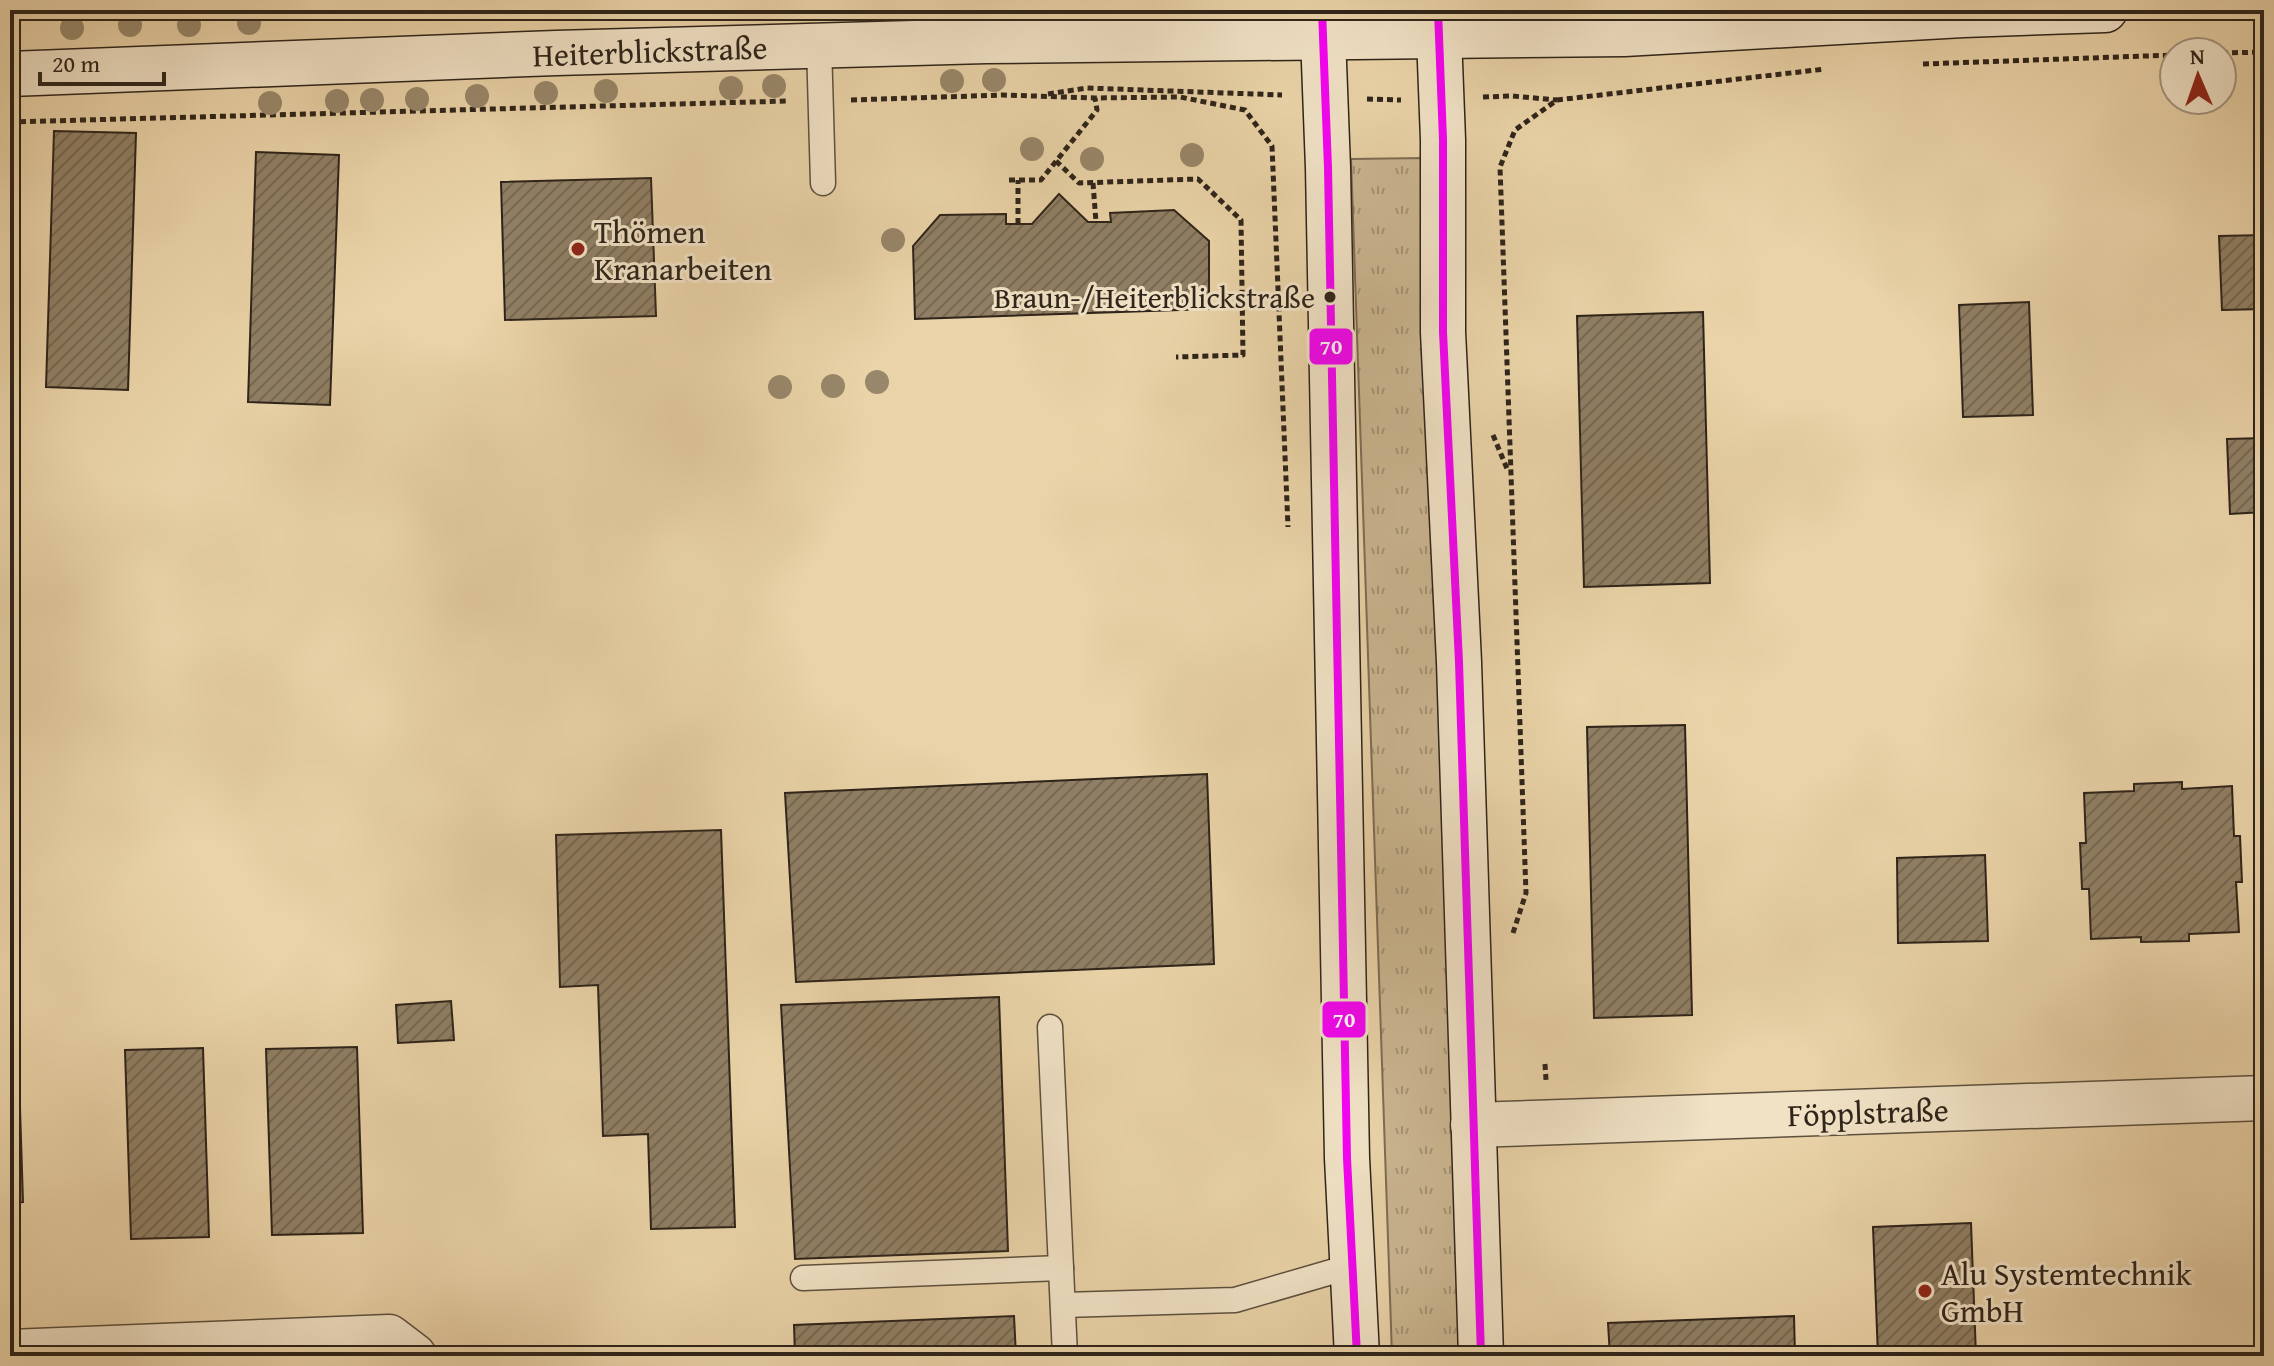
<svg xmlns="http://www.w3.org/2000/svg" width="2274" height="1366" font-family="'Gentium Book Plus',serif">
  <defs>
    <pattern id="grass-tufts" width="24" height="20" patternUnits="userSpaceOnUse" patternTransform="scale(2)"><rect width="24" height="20" fill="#cab590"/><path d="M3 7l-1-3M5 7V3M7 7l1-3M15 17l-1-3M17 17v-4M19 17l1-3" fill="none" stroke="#a49375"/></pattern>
    <pattern id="building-hatch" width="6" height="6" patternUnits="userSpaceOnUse" patternTransform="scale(2)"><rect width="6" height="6" fill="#907f64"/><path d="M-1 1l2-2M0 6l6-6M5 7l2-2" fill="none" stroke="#766852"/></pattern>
  </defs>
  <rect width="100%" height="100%" fill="#ead3a8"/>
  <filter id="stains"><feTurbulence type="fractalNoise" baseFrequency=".0025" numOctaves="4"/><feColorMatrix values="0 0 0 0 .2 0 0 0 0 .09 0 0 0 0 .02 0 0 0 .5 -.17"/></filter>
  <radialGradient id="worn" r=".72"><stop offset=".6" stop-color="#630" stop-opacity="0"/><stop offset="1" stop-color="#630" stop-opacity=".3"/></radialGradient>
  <path fill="url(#grass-tufts)" stroke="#7c6c55" stroke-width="2" d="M1423,158L1462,1356H1392L1351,159Z"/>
  <g fill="url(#building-hatch)" stroke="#2e241a" stroke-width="2">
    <path d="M54,131L136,133L128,390L46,387Z"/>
    <path d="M256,152L339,155L330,405L248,402Z"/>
    <path d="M651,178L656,316L505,320L501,182Z"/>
    <path d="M1059,194L1088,222H1111L1110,213L1174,210L1209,241V309L915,319L913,246L940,215L1006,214V224H1032Z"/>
    <path d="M2264,235V309L2222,310L2219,236Z"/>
    <path d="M2029,302L2033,415L1963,417L1959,305Z"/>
    <path d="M1703,312L1710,583L1584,587L1577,316Z"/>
    <path d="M2264,438V512L2230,514L2227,439Z"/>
    <path d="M1685,725L1692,1015L1594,1018L1587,727Z"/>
    <path d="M1207,774L1214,964L796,982L785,793Z"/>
    <path d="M2182,782V789L2232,786L2234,836H2240L2242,882H2236L2239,932L2189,934V941L2141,942V937L2091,939L2089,889H2082L2080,843H2086L2084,793L2134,791V784Z"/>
    <path d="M721,830L735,1227L651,1229L648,1134L603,1136L598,985L560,987L556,835Z"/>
    <path d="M1985,855L1988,941L1898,943L1897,858Z"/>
    <path d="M999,997L1008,1251L795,1259L781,1005Z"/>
    <path d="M451,1001L454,1040L398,1043L396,1005Z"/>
    <path d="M17,1014L23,1202L10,1203V1015Z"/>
    <path d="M357,1047L363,1233L272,1235L266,1049Z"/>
    <path d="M203,1048L209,1237L131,1239L125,1050Z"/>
    <path d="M1971,1223L1976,1356H1878L1873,1227Z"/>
    <path d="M1014,1316L1016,1356H795L794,1325Z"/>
    <path d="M1794,1316L1795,1356H1610L1608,1323Z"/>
    <path d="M1250,1348V1356H1162V1351Z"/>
  </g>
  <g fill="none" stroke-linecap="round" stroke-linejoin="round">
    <g stroke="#5d503e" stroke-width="27">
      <g id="lane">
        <path d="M819,45L823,183"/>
        <path d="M1050,1027L1065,1356"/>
        <path d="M803,1278L1061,1268"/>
        <path d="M1063,1305L1235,1300L1352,1266"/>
      </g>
    </g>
    <g stroke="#5d503e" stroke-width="47">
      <g id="street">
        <path d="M1473,1125L2264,1098"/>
        <path d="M10,1352L389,1337L414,1356"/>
      </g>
    </g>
    <g stroke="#2e241a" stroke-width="47">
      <g id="secondary">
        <path d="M1322,10L1328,168L1347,1158L1357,1356"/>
        <path d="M1438,10L1443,140V332L1459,662L1481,1356"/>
        <path d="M10,74L556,53L986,41L1624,34L1963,15L2105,10"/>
      </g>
    </g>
    <g stroke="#2e241a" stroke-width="5" stroke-dasharray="6 4" stroke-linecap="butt">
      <path d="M10,18L244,10"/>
      <path d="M2222,53L2264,52"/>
      <path d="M1923,64L2174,55"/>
      <path d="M1048,94L1087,88L1282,95"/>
      <path d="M1483,97L1512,96L1557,100"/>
      <path d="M1367,99L1401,100"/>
      <path d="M851,100L1003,95L1095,98L1180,97L1245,110L1272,146L1288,527"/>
      <path d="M10,122L789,101"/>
      <path d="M1056,161L1079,183L1198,179L1241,220L1243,355L1176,357"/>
      <path d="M1009,180H1041L1097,110L1095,98"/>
      <path d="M1093,183L1096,222"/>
      <path d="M1018,224V180"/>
      <path d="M1493,435L1508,471"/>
      <path d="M1513,933L1526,893L1500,167L1515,130L1557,100L1825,69"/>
      <path d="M1545,1064L1546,1080"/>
    </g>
    <use href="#lane" stroke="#f1e2c6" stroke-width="24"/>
    <use href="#street" stroke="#f1e2c6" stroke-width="44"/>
    <use href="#secondary" stroke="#f1e2c6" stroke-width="44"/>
    <g stroke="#f1e2c6" stroke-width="14">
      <g id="bus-1">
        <path d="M1322,10L1328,168L1347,1158L1357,1356"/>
        <path d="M1438,10L1443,140V332L1459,662L1481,1356"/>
      </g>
    </g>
    <use href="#bus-1" stroke="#f502f4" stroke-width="8"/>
  </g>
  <g fill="#98876a">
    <circle cx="249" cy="23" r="12"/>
    <circle cx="130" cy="25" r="12"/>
    <circle cx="189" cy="25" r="12"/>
    <circle cx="72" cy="28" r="12"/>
    <circle cx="994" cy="80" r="12"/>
    <circle cx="952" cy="81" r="12"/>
    <circle cx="774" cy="86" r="12"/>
    <circle cx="731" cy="88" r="12"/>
    <circle cx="606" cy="91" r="12"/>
    <circle cx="546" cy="93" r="12"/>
    <circle cx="477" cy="96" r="12"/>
    <circle cx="417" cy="99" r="12"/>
    <circle cx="372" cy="100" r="12"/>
    <circle cx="337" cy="101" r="12"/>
    <circle cx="270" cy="103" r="12"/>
    <circle cx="1032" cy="149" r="12"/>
    <circle cx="1192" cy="155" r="12"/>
    <circle cx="1092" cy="159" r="12"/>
    <circle cx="893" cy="240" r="12"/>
    <circle cx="877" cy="382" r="12"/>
    <circle cx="833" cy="386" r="12"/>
    <circle cx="780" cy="387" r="12"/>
  </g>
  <g fill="#8f2418" stroke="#f1e2c6" stroke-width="3">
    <circle cx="578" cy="249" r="8"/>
    <circle cx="1925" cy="1291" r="8"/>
  </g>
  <circle fill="#2e241a" stroke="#f1e2c6" stroke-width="3" cx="1330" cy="297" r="7"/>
  <g text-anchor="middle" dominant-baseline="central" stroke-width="6" stroke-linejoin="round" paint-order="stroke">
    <g font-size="30" fill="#2e241a" stroke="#f1e2c6" text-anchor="end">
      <text x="1315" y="297">Braun-/Heiterblickstraße</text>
    </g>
    <g font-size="32" fill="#2e241a" stroke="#f1e2c6">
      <text transform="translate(650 51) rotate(-2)">Heiterblickstraße</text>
      <text transform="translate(1868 1112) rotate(-2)">Föpplstraße</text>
    </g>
    <g font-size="32" fill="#2e241a" stroke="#f1e2c6" text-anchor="start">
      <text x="594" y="231">Thömen<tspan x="594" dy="37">Kranarbeiten</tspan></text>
      <text x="1941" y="1273">Alu Systemtechnik<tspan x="1941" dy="37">GmbH</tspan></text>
    </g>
  </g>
  <g stroke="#f1e2c6" stroke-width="3">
    <rect x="1308" y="327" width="46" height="39" rx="8" fill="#f502f4"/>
    <rect x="1321" y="1000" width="46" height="39" rx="8" fill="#f502f4"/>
  </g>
  <g font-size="22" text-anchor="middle" font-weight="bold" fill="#fff">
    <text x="1331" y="354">70</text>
    <text x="1344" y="1027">70</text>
  </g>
  <rect width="2274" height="1366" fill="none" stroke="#ead3a8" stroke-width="40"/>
  <rect x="12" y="12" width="2250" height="1342" fill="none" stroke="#2e241a" stroke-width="4"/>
  <rect x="20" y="20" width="2234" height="1326" fill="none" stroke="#2e241a" stroke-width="2"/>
  <g transform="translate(2198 76) rotate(358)"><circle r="38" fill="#f1e2c6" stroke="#a39681" stroke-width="2"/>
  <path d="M0-6L14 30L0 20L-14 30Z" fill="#8f2418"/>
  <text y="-12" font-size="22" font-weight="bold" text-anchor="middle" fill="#2e241a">N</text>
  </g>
  <path d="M40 72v12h124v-12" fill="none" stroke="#2e241a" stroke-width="4"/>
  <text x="52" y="72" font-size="24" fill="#2e241a" stroke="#f1e2c6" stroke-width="6" paint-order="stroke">20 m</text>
  <rect width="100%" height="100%" filter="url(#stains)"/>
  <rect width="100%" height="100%" fill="url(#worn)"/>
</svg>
